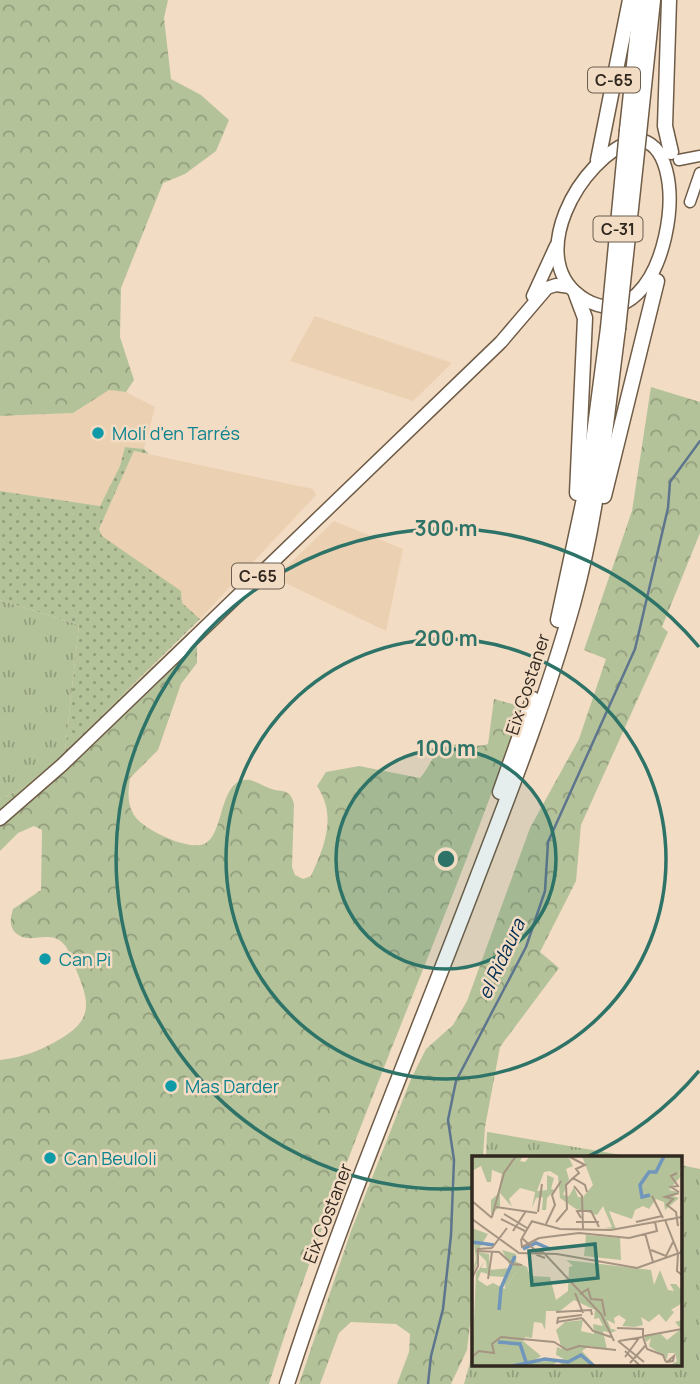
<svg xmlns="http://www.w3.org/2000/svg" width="700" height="1384" font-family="Manrope,sans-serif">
  <defs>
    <pattern id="grass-dots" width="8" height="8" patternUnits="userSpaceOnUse" patternTransform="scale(1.75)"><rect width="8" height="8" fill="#b4c29a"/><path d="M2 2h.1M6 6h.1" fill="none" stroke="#939e7d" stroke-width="1.8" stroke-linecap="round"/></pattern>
    <pattern id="forest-crowns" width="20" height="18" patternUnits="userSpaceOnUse" patternTransform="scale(1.75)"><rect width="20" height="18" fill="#b4c29a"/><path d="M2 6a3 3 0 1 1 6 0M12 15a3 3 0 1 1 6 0" fill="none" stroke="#939e7d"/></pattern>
    <pattern id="park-tufts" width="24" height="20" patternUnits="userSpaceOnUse" patternTransform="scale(1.75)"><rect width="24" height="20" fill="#b4c29a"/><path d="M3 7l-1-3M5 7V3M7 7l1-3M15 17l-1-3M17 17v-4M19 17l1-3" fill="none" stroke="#939e7d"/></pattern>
  </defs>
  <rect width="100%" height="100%" fill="#f3dcc4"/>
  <g fill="#ecd0b2">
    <path d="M315,316L452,363L413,401L290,361Z"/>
    <path d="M109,390L126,392L155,407L144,449L125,447L120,466L100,506L0,491V416L73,413Z"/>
    <path d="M134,451L313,489L316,495L200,619L102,536L99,529Z"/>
    <path d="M334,521L403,549L386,631L275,578Z"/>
  </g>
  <path fill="url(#grass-dots)" d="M125,447L144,449L149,454L134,451L99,529L102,536L181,591L182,603L200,619L65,751L79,625L0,600V491L100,506L120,466Z"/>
  <g fill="url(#forest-crowns)">
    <path d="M0,0H168L164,18L171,79L201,95L229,120L216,151L185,174L163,183L121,288L120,337L134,380L126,392L109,390L73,413L0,416Z"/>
    <path d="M651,387L700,402V533L662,627L668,632L581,825L576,881L540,952L559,968L500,1047L485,1127L483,1158H474V1290L467,1350L451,1384H397L409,1352L410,1334L396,1324L351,1322L339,1333L320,1384H299L351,1231L411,1079L426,1049L453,1025L467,1001L530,828L579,739L606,659L584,650L632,511Z"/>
    <path d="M189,632L197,646V663L181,684L158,750L130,778C128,792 127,803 134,815C142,829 191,853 206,843C225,832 219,776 250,780C258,782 266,788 275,790C286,791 291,792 294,804L292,867L295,875L303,879L311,876C325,845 337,816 317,786L326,772L359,766L420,778C427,770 432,758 439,750C451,739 474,749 488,744L494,699L523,707C443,935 341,1154 269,1384H0V1060C23,1057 40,1051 60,1039C95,1019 89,1000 75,967C71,958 68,945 59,940C46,932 29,944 17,934C9,928 10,918 13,909L41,890L42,830L34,826L18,833L0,851V799L27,786Z"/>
  </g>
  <g fill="url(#park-tufts)">
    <path d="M0,600L79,625L65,751L27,786L0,799Z"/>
    <path d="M487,1132H488L639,1158H486Z"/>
    <path d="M681,1165L700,1169V1384H464L474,1348V1365H681Z"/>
  </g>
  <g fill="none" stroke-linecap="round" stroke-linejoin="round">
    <path stroke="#5d758d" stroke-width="2.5" d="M428,1384L431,1356L443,1309L451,1235L454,1160L448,1120L456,1081L526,947L545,891L548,842L635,649L668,508L670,482L700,441"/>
    <g stroke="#6f5c47" stroke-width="13">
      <g id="secondary">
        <path d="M679,160L700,156"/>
        <path d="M690,202L700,173"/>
      </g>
    </g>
    <g stroke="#6f5c47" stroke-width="15">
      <g id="primary">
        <path d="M635,140C700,137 667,346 586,300C521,263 580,156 635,140Z"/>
        <path d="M533,296L556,246"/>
        <path d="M0,819L62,765L501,342L547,288L556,285L570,287"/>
      </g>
    </g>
    <g stroke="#6f5c47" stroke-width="17">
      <g id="highway">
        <path d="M669,0L665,126L671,152"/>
        <path d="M627,130L641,0"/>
        <path d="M639,134L653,0"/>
        <path d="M598,160L630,0"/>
        <path d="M576,294L585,318L577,493"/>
        <path d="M604,496L657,281"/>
        <path d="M558,620L588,480L608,328"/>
        <path d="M500,792L533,699"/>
        <path d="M287,1384C342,1212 413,1046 477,878C512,787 547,697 573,604C598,514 606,420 618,329"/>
      </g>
    </g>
    <use href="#secondary" stroke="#fff" stroke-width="10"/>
    <use href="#primary" stroke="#fff" stroke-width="12"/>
    <use href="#highway" stroke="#fff" stroke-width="14"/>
    <g stroke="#6f5c47" stroke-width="17" stroke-linecap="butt">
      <g id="highway-bridge">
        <path d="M608,328L627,130"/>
        <path d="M618,329L639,134"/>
      </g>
    </g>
    <use href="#highway-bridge" stroke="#fff" stroke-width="14"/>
  </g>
  <circle cx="446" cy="859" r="110" fill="#2e7367" fill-opacity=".12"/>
  <g fill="none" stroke="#2e7367" stroke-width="3.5">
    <circle cx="446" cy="859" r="110"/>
    <circle cx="446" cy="859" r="220"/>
    <path d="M699 1071A330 330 0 0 1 585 1158M472 1188A330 330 0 1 1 699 647"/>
  </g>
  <g fill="#0f9aa8" stroke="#f3dcc4" stroke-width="2.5">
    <circle cx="98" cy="433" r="7"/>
    <circle cx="45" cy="959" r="7"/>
    <circle cx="171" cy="1086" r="7"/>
    <circle cx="50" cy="1158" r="7"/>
  </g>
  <g text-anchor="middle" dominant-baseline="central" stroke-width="5" stroke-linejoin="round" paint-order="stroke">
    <g fill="#f3dcc4" stroke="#6b5e50" stroke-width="2">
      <rect x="588" y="67.5" width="52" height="25" rx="5"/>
      <rect x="593.5" y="216.5" width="49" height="25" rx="5"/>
      <rect x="232" y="563.5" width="52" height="25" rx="5"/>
    </g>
    <g font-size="16" font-weight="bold" fill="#31281f">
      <text x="614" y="80">C-65</text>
      <text x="618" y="229">C-31</text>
      <text x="258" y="576">C-65</text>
    </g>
    <g font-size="18" fill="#0d838f" stroke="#f3dcc4" text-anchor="start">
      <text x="112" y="433">Molí d'en Tarrés</text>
      <text x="59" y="959">Can Pi</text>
      <text x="185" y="1086">Mas Darder</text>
      <text x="64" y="1158">Can Beuloli</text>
    </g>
    <g font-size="18" fill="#31281f" stroke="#f3dcc4">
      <text transform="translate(527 684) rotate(-72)">Eix Costaner</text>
      <text transform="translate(327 1213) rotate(-69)">Eix Costaner</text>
    </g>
    <g font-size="19" font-style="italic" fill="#002c51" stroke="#f3dcc4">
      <text transform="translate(501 959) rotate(-65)">el Ridaura</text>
    </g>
  </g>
  <g transform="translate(472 1156)">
    <rect width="210" height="210" fill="#f3dcc4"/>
    <path d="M0,72L16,78L5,96L17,98V114L39,112L30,94L44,98V116L33,133L32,121L16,120L14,105L6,97L7,103L0,119L4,103ZM210,164V210H197L205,205L203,197H196L195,203L177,190L179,182L174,186L172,180L189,178L195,184L209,173L203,166Z" fill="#b4c29a"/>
    <path d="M0,0H51L48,5L53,6L58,0H96L101,10L94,13L97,23L91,39L97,40L102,31L106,41H111L121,29L110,0H210L207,21V18L210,15V19L197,34L207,36L201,40L207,42L193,54L192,46L184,43L177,53L171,50L163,54L160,63L137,55L144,73L132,72L140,71L131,50L125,59L104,53L88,42L86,20L78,15L72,16L65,35L75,34V19L82,22L79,33L83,34L75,42L74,54H70L71,41L64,42L60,52L63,36L48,32L37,43L40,51L28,37V50L19,59V44L26,38L30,18L20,14L19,26H15L9,10L0,15ZM44,98L41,104L55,111L58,120L78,121L84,144L96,135L97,111L101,110L94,104L179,114L182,129L188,114L196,134L202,135L198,128H204L209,134L210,125V147L199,154L202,156L194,166L187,158L177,166L169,161L171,169L162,171L150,170L154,164L147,159L142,162L143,168L135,164L139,173H144L140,174H145L139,177L131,175L135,193L117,190L110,195L124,210H91L86,205L80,210H0L4,117L13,105L9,112H15L16,118L9,116L6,124L15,130L21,127L33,133L44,116L41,104ZM102,144L123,154L122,163L127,162L131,170L121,168L122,178L109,175L111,164L93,166L84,174L90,193L85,191L84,199L92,203L58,207L69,200L51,185L53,181L60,182L62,166L70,167L73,174L74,155H88Z" fill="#b4c29a" fill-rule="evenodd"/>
    <path d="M114,79L148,82L149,104L112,100Z" fill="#b4c29a"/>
    <path fill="none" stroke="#7096bc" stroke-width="3.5" d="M178,39L170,41L168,29L177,16H184L192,0M0,86L22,89M51,93L64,87L78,93M27,154L29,132L43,100M26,186L48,188L54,206M41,210L73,203L96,206L109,199L122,210"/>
    <path fill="none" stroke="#a59482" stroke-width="2" d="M98,1L113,9L104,13L107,17L101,22L113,29L115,36M205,17L199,20L206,30L199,31L207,36M102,30L110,40L111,73M180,40L191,62M0,45L20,62M24,51L65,57M66,56L70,28M32,58L55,72M20,61L32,17L44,0M109,62L105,55H119L127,71M0,63L47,97L85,98L165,112L210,96M29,63L53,75M193,64L206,97L205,115L210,119M59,65L88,73L139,74L210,61M60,65L50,82L64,95M84,66L95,53L94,29L101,22M104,66H127M164,66L190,60M74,68L83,49L80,39L89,25M206,70L204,56L195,49L201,43L193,41L207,37M41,75L54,55M173,77L181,106M67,82L107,77L157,82L185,75L183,66M49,83L50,91L67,82M20,92L35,72M179,94L194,100L201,86M4,95L27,96L40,108L50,109M73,102L65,99L64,96H71L129,158L142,185M0,122L6,110V93L20,92M16,123L20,96M103,137L111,157M108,138L116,133L119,143L130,144L133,160M84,156L119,154L120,159M110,162L121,175L139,181M85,166L110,162M85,168L86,162L110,159M145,172L171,173V181M172,180L210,173M171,181L175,193L191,199L194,206M146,185L172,206M147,185L171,181M153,195L168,210M0,201L7,195L22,197L20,188L29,181L82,186L95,194L107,190L144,194M153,201L167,182M194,206L201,205L202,200L195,206M158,207L173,190"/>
    <path fill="#2e7367" fill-opacity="0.15" stroke="#2e7367" stroke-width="3.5" d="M123,88L126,122L60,129L57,95Z"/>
    <rect width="210" height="210" fill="none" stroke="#31281f" stroke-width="3.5"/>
  </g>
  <circle cx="446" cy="859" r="10" fill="#2e7367" stroke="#f3dcc4" stroke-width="3.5"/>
  <g font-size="21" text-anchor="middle" font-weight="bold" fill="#2e7367" stroke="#f3dcc4" stroke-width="5" stroke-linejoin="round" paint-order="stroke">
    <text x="446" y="536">300 m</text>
    <text x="446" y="646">200 m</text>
    <text x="446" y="756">100 m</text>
  </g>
</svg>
